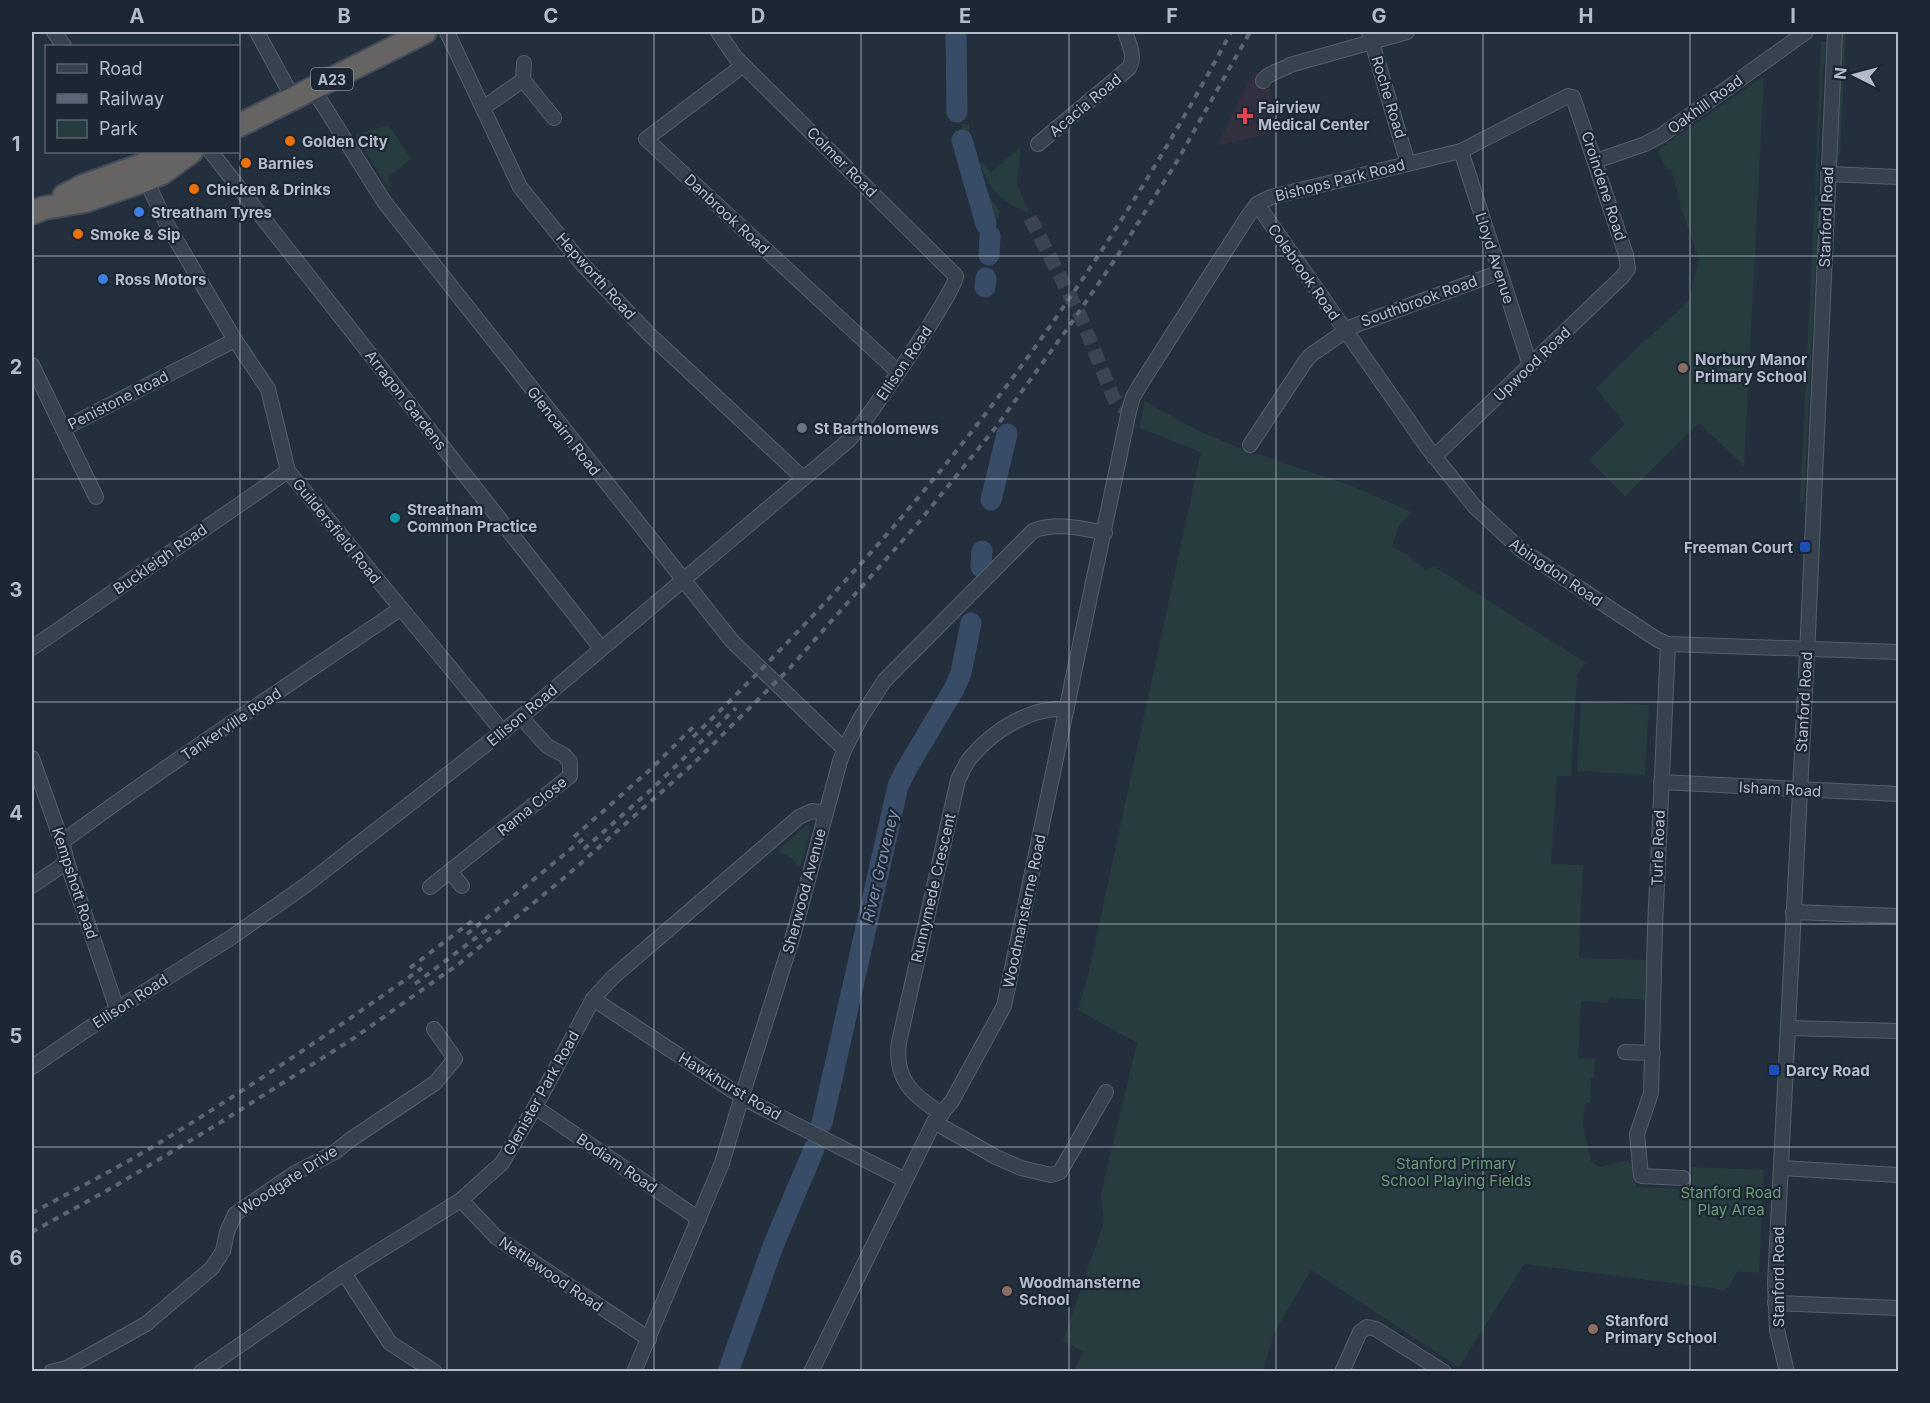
<svg xmlns="http://www.w3.org/2000/svg" width="1930" height="1403" font-family="Inter,sans-serif">
  <rect width="100%" height="100%" fill="#242f3e"/>
  <path fill="#32303f" d="M1253,73L1254,75L1258,73L1260,79L1268,83L1281,131L1217,146Z"/>
  <g fill="#263c3f">
    <path d="M1842,32H1846L1840,155L1836,156Z"/>
    <path d="M1821,42H1827L1825,62L1823,65L1817,191H1815Z"/>
    <path d="M1764,76L1744,466L1699,423L1625,496L1589,460L1625,424L1596,388L1637,348L1688,302L1699,260L1680,203L1671,168L1668,169L1662,161L1658,150Z"/>
    <path d="M961,124H969V140L981,185L1000,211L996,220L990,225Z"/>
    <path d="M389,125L411,159L388,177L390,187H388L355,135Z"/>
    <path d="M1021,146L1017,184L1029,213C1002,203 990,191 980,164L982,162L991,173Z"/>
    <path d="M1815,195H1818V218L1804,502H1800Z"/>
    <path d="M1144,401L1201,432L1232,445L1357,488L1411,512L1399,526L1392,546L1409,556L1425,570L1435,567L1586,663L1577,675L1571,776H1557L1551,864L1583,865L1579,958L1646,960L1645,1000L1609,997L1608,1003L1581,1001L1578,1058L1595,1059L1594,1078H1591L1590,1103H1585L1583,1126L1591,1161L1599,1167L1626,1161L1637,1164L1636,1187L1692,1189V1167L1764,1170L1759,1273L1738,1271L1726,1290L1524,1264L1459,1367L1311,1270L1274,1333L1263,1371H1074L1083,1351L1063,1341L1104,1222L1101,1194L1137,1043L1078,1010L1089,971L1201,452L1140,428Z"/>
    <path d="M1581,701L1649,705L1645,775L1577,771Z"/>
    <path d="M807,825L811,827L800,868L791,857L777,851Z"/>
  </g>
  <g fill="none" stroke-linecap="round" stroke-linejoin="round">
    <g stroke="#394c67" stroke-width="21">
      <path d="M956,32L957,112"/>
      <path d="M962,140L986,224"/>
      <path d="M989,255L990,236"/>
      <path d="M985,287L986,278"/>
      <path d="M991,500L1007,434"/>
      <path d="M981,567L982,551"/>
      <path d="M822,1123L898,786L907,768L954,689L961,673L971,623"/>
      <path d="M728,1372L773,1246L814,1149"/>
    </g>
    <path stroke="#3a4453" stroke-width="14" stroke-dasharray="14 7" stroke-linecap="butt" d="M1030,218L1080,315L1113,397L1118,405L1129,411"/>
    <g stroke="#565f6c" stroke-width="16">
      <g id="minor">
        <path d="M54,32L64,46"/>
        <path d="M257,32L293,98"/>
        <path d="M447,32L520,187L583,265L649,334L803,478"/>
        <path d="M1369,32L1408,164"/>
        <path d="M742,64L737,70L646,139L898,372"/>
        <path d="M523,80L524,63"/>
        <path d="M1263,81C1268,72 1282,71 1290,65L1407,32"/>
        <path d="M313,89L385,203L732,641L839,744L845,748"/>
        <path d="M483,108L523,80L554,118"/>
        <path d="M1038,144L1129,68C1136,56 1129,44 1125,32"/>
        <path d="M1461,151L1530,365"/>
        <path d="M211,152L601,648"/>
        <path d="M1596,161L1645,144L1662,135L1806,32"/>
        <path d="M1828,174L1898,177"/>
        <path d="M146,180L166,223L235,340L268,389L288,471L503,732"/>
        <path d="M1257,204L1427,447L1475,507L1520,549L1658,640L1668,644L1898,652"/>
        <path d="M32,365L63,429L235,340"/>
        <path d="M63,429L96,497"/>
        <path d="M1250,445L1305,362L1311,355L1351,327L1500,272"/>
        <path d="M1668,644L1655,928L1651,1093L1637,1134L1641,1176L1683,1178"/>
        <path d="M32,648L288,471"/>
        <path d="M32,758L62,842L67,862L117,1009"/>
        <path d="M1661,782L1898,794"/>
        <path d="M62,842C172,761 287,686 400,609"/>
        <path d="M450,871L462,886"/>
        <path d="M32,886L67,862"/>
        <path d="M430,887L570,776V762L564,755L547,746L521,717"/>
        <path d="M1793,912L1898,916"/>
        <path d="M593,999L747,1100L905,1180"/>
        <path d="M1788,1028L1898,1031"/>
        <path d="M1625,1052L1653,1053"/>
        <path d="M32,1067L117,1009L232,937L306,885L521,717L849,440C865,422 956,292 956,276L736,58L718,32"/>
        <path d="M535,1107L699,1219"/>
        <path d="M942,1114C912,1095 894,1079 899,1042L958,780C962,772 966,762 972,756C995,729 1031,707 1067,709"/>
        <path d="M934,1122L996,1157L1021,1168L1051,1175L1060,1172L1106,1092"/>
        <path d="M1781,1168L1898,1175"/>
        <path d="M461,1200L496,1237L649,1339"/>
        <path d="M344,1273L390,1343L435,1372"/>
        <path d="M1775,1303L1898,1308"/>
        <path d="M51,1372L67,1368L146,1324L212,1268L223,1251L227,1232L235,1214L295,1173L335,1152L350,1140L435,1083L455,1059L434,1029"/>
        <path d="M201,1372L344,1273L461,1200L502,1163L535,1107L593,999L612,978L799,817L812,811L826,813"/>
        <path d="M634,1372L722,1163L742,1096L793,936L840,761L845,748L860,719L884,681L1033,531C1056,522 1081,528 1105,533"/>
        <path d="M811,1372L934,1122L952,1101L1004,1006L1129,411L1133,397L1140,385L1248,216L1257,204L1271,197L1461,151L1568,96L1573,97L1626,255L1628,269L1622,277L1434,457"/>
        <path d="M1342,1372L1360,1332L1367,1327L1376,1329L1444,1372"/>
        <path d="M1787,1372L1777,1330L1775,1283L1808,633L1835,32"/>
      </g>
    </g>
    <g stroke="#434c59" stroke-width="26">
      <g id="trunk">
        <path d="M238,126L425,32"/>
        <path d="M64,196L83,186L170,155"/>
        <path d="M32,213L44,208L85,201L146,180L162,173L191,152"/>
      </g>
    </g>
    <use href="#minor" stroke="#38414e" stroke-width="14"/>
    <use href="#trunk" stroke="#656462" stroke-width="22"/>
    <g stroke="#5a6575" stroke-width="4" stroke-dasharray="6 6" stroke-linecap="butt">
      <path d="M693,737C758,674 821,609 881,541C1017,386 1134,214 1231,32"/>
      <path d="M574,837L652,768L697,723"/>
      <path d="M584,849L653,788L736,708"/>
      <path d="M467,934L588,835"/>
      <path d="M410,968L472,921"/>
      <path d="M415,984L490,927"/>
      <path d="M32,1213C74,1190 118,1168 159,1143C249,1088 336,1029 422,968"/>
      <path d="M32,1232L115,1186L221,1122L354,1038L460,963L564,878L692,765L789,669L919,522L996,427L1070,325L1114,261L1176,163L1250,32"/>
    </g>
  </g>
  <path fill="none" stroke="#b4bcc9" stroke-width="1.5" stroke-opacity="0.55" d="M240,32V1372M447,32V1372M654,32V1372M861,32V1372M1069,32V1372M1276,32V1372M1483,32V1372M1690,32V1372M32,256H1898M32,479H1898M32,702H1898M32,924H1898M32,1147H1898"/>
  <path fill="#e0444e" stroke="#1d2633" stroke-width="2" d="M1242 107h6v6h6v6h-6v6h-6v-6h-6v-6h6z"/>
  <g fill="#e8710a" stroke="#1d2633" stroke-width="2">
    <circle cx="290" cy="141" r="6"/>
    <circle cx="246" cy="163" r="6"/>
    <circle cx="194" cy="189" r="6"/>
    <circle cx="78" cy="234" r="6"/>
  </g>
  <g fill="#3f7fe0" stroke="#1d2633" stroke-width="2">
    <circle cx="139" cy="212" r="6"/>
    <circle cx="103" cy="279" r="6"/>
  </g>
  <g fill="#8d6e63" stroke="#1d2633" stroke-width="2">
    <circle cx="1683" cy="368" r="6"/>
    <circle cx="1007" cy="1291" r="6"/>
    <circle cx="1593" cy="1329" r="6"/>
  </g>
  <circle fill="#6b7280" stroke="#1d2633" stroke-width="2" cx="802" cy="428" r="6"/>
  <circle fill="#0f9aa8" stroke="#1d2633" stroke-width="2" cx="395" cy="518" r="6"/>
  <g fill="#1a4fb4" stroke="#1d2633" stroke-width="2">
    <rect x="1799" y="541" width="12" height="12" rx="3"/>
    <rect x="1768" y="1064" width="12" height="12" rx="3"/>
  </g>
  <g text-anchor="middle" dominant-baseline="central" stroke-width="4.5" stroke-linejoin="round" paint-order="stroke">
    <rect fill="#1d2633" stroke="#878f9c" stroke-width="1.5" x="311" y="68" width="42" height="22" rx="4.5"/>
    <g font-size="14" font-weight="bold" fill="#b4bcc9">
      <text x="332" y="79">A23</text>
    </g>
    <g font-size="15" fill="#b4bcc9" stroke="#1d2633">
      <text transform="translate(1389 97) rotate(73)">Roche Road</text>
      <text transform="translate(1705 104) rotate(-36)">Oakhill Road</text>
      <text transform="translate(1085 105) rotate(-40)">Acacia Road</text>
      <text transform="translate(842 162) rotate(45)">Colmer Road</text>
      <text transform="translate(1340 180) rotate(-14)">Bishops Park Road</text>
      <text transform="translate(1604 186) rotate(72)">Croindene Road</text>
      <text transform="translate(727 214) rotate(43)">Danbrook Road</text>
      <text transform="translate(1826 217) rotate(-88)">Stanford Road</text>
      <text transform="translate(1495 258) rotate(72)">Lloyd Avenue</text>
      <text transform="translate(1304 272) rotate(55)">Colebrook Road</text>
      <text transform="translate(596 276) rotate(48)">Hepworth Road</text>
      <text transform="translate(1419 301) rotate(-20)">Southbrook Road</text>
      <text transform="translate(904 363) rotate(-56)">Ellison Road</text>
      <text transform="translate(1532 364) rotate(-44)">Upwood Road</text>
      <text transform="translate(118 400) rotate(-27)">Penistone Road</text>
      <text transform="translate(406 400) rotate(52)">Arragon Gardens</text>
      <text transform="translate(564 431) rotate(52)">Glencairn Road</text>
      <text transform="translate(337 531) rotate(51)">Guildersfield Road</text>
      <text transform="translate(160 559) rotate(-35)">Buckleigh Road</text>
      <text transform="translate(1556 572) rotate(34)">Abingdon Road</text>
      <text transform="translate(1804 702) rotate(-87)">Stanford Road</text>
      <text transform="translate(522 715) rotate(-40)">Ellison Road</text>
      <text transform="translate(231 724) rotate(-34)">Tankerville Road</text>
      <text transform="translate(1780 789) rotate(3)">Isham Road</text>
      <text transform="translate(532 806) rotate(-39)">Rama Close</text>
      <text transform="translate(1658 848) rotate(-88)">Turle Road</text>
      <text transform="translate(75 883) rotate(72)">Kempshott Road</text>
      <text transform="translate(933 888) rotate(-77)">Runnymede Crescent</text>
      <text transform="translate(804 891) rotate(-75)">Sherwood Avenue</text>
      <text transform="translate(1024 911) rotate(-78)">Woodmansterne Road</text>
      <text transform="translate(130 1001) rotate(-33)">Ellison Road</text>
      <text transform="translate(730 1086) rotate(31)">Hawkhurst Road</text>
      <text transform="translate(541 1093) rotate(-61)">Glenister Park Road</text>
      <text transform="translate(617 1163) rotate(34)">Bodiam Road</text>
      <text transform="translate(288 1180) rotate(-33)">Woodgate Drive</text>
      <text transform="translate(551 1274) rotate(34)">Nettlewood Road</text>
      <text transform="translate(1778 1277) rotate(-90)">Stanford Road</text>
    </g>
    <g font-size="15" font-weight="bold" fill="#b4bcc9" stroke="#1d2633" text-anchor="start">
      <text x="1258" y="107">Fairview<tspan x="1258" dy="17">Medical Center</tspan></text>
      <text x="302" y="141">Golden City</text>
      <text x="258" y="163">Barnies</text>
      <text x="206" y="189">Chicken &amp; Drinks</text>
      <text x="151" y="212">Streatham Tyres</text>
      <text x="90" y="234">Smoke &amp; Sip</text>
      <text x="115" y="279">Ross Motors</text>
      <text x="1695" y="359">Norbury Manor<tspan x="1695" dy="17">Primary School</tspan></text>
      <text x="814" y="428">St Bartholomews</text>
      <text x="407" y="509">Streatham<tspan x="407" dy="17">Common Practice</tspan></text>
      <text x="1793" y="547" text-anchor="end">Freeman Court</text>
      <text x="1786" y="1070">Darcy Road</text>
      <text x="1019" y="1282">Woodmansterne<tspan x="1019" dy="17">School</tspan></text>
      <text x="1605" y="1320">Stanford<tspan x="1605" dy="17">Primary School</tspan></text>
    </g>
    <g font-size="15" fill="#6b9a76" stroke="#1d2633">
      <text x="1456" y="1163">Stanford Primary<tspan x="1456" dy="17">School Playing Fields</tspan></text>
      <text x="1731" y="1192">Stanford Road<tspan x="1731" dy="17">Play Area</tspan></text>
    </g>
    <g font-size="16" font-style="italic" fill="#7c92b1" stroke="#1d2633">
      <text transform="translate(880 866) rotate(-77)">River Graveney</text>
    </g>
  </g>
  <rect width="1930" height="1403" fill="none" stroke="#1d2633" stroke-width="66"/>
  <rect x="45" y="45" width="195" height="108" fill="#1d2633" stroke="#59626f" stroke-width="1.5"/>
  <rect x="57" y="64" width="30" height="9" fill="#38414e" stroke="#59626f" stroke-width="1.5"/>
  <text x="99" y="75" font-size="18" fill="#b4bcc9">Road</text>
  <rect x="57" y="94" width="30" height="9" fill="#5a6575" stroke="#59626f" stroke-width="1.5"/>
  <text x="99" y="105" font-size="18" fill="#b4bcc9">Railway</text>
  <rect x="57" y="120" width="30" height="18" fill="#263c3f" stroke="#59626f" stroke-width="1.5"/>
  <text x="99" y="135" font-size="18" fill="#b4bcc9">Park</text>
  <g transform="translate(1855 75) rotate(276)" stroke="#1d2633" stroke-width="4.5" paint-order="stroke">
  <path d="M0-4.5L10 22L0 15L-10 22Z" fill="#b4bcc9"/>
  <text y="-9" font-size="16" font-weight="bold" text-anchor="middle" fill="#b4bcc9">N</text>
  </g>
  <rect x="33" y="33" width="1864" height="1337" fill="none" stroke="#b4bcc9" stroke-width="2"/>
  <g font-size="20" text-anchor="middle" font-weight="bold" fill="#b4bcc9">
    <text x="137" y="23">A</text>
    <text x="344" y="23">B</text>
    <text x="551" y="23">C</text>
    <text x="758" y="23">D</text>
    <text x="965" y="23">E</text>
    <text x="1172" y="23">F</text>
    <text x="1379" y="23">G</text>
    <text x="1586" y="23">H</text>
    <text x="1793" y="23">I</text>
    <text x="16" y="151">1</text>
    <text x="16" y="374">2</text>
    <text x="16" y="597">3</text>
    <text x="16" y="820">4</text>
    <text x="16" y="1043">5</text>
    <text x="16" y="1265">6</text>
  </g>
</svg>
